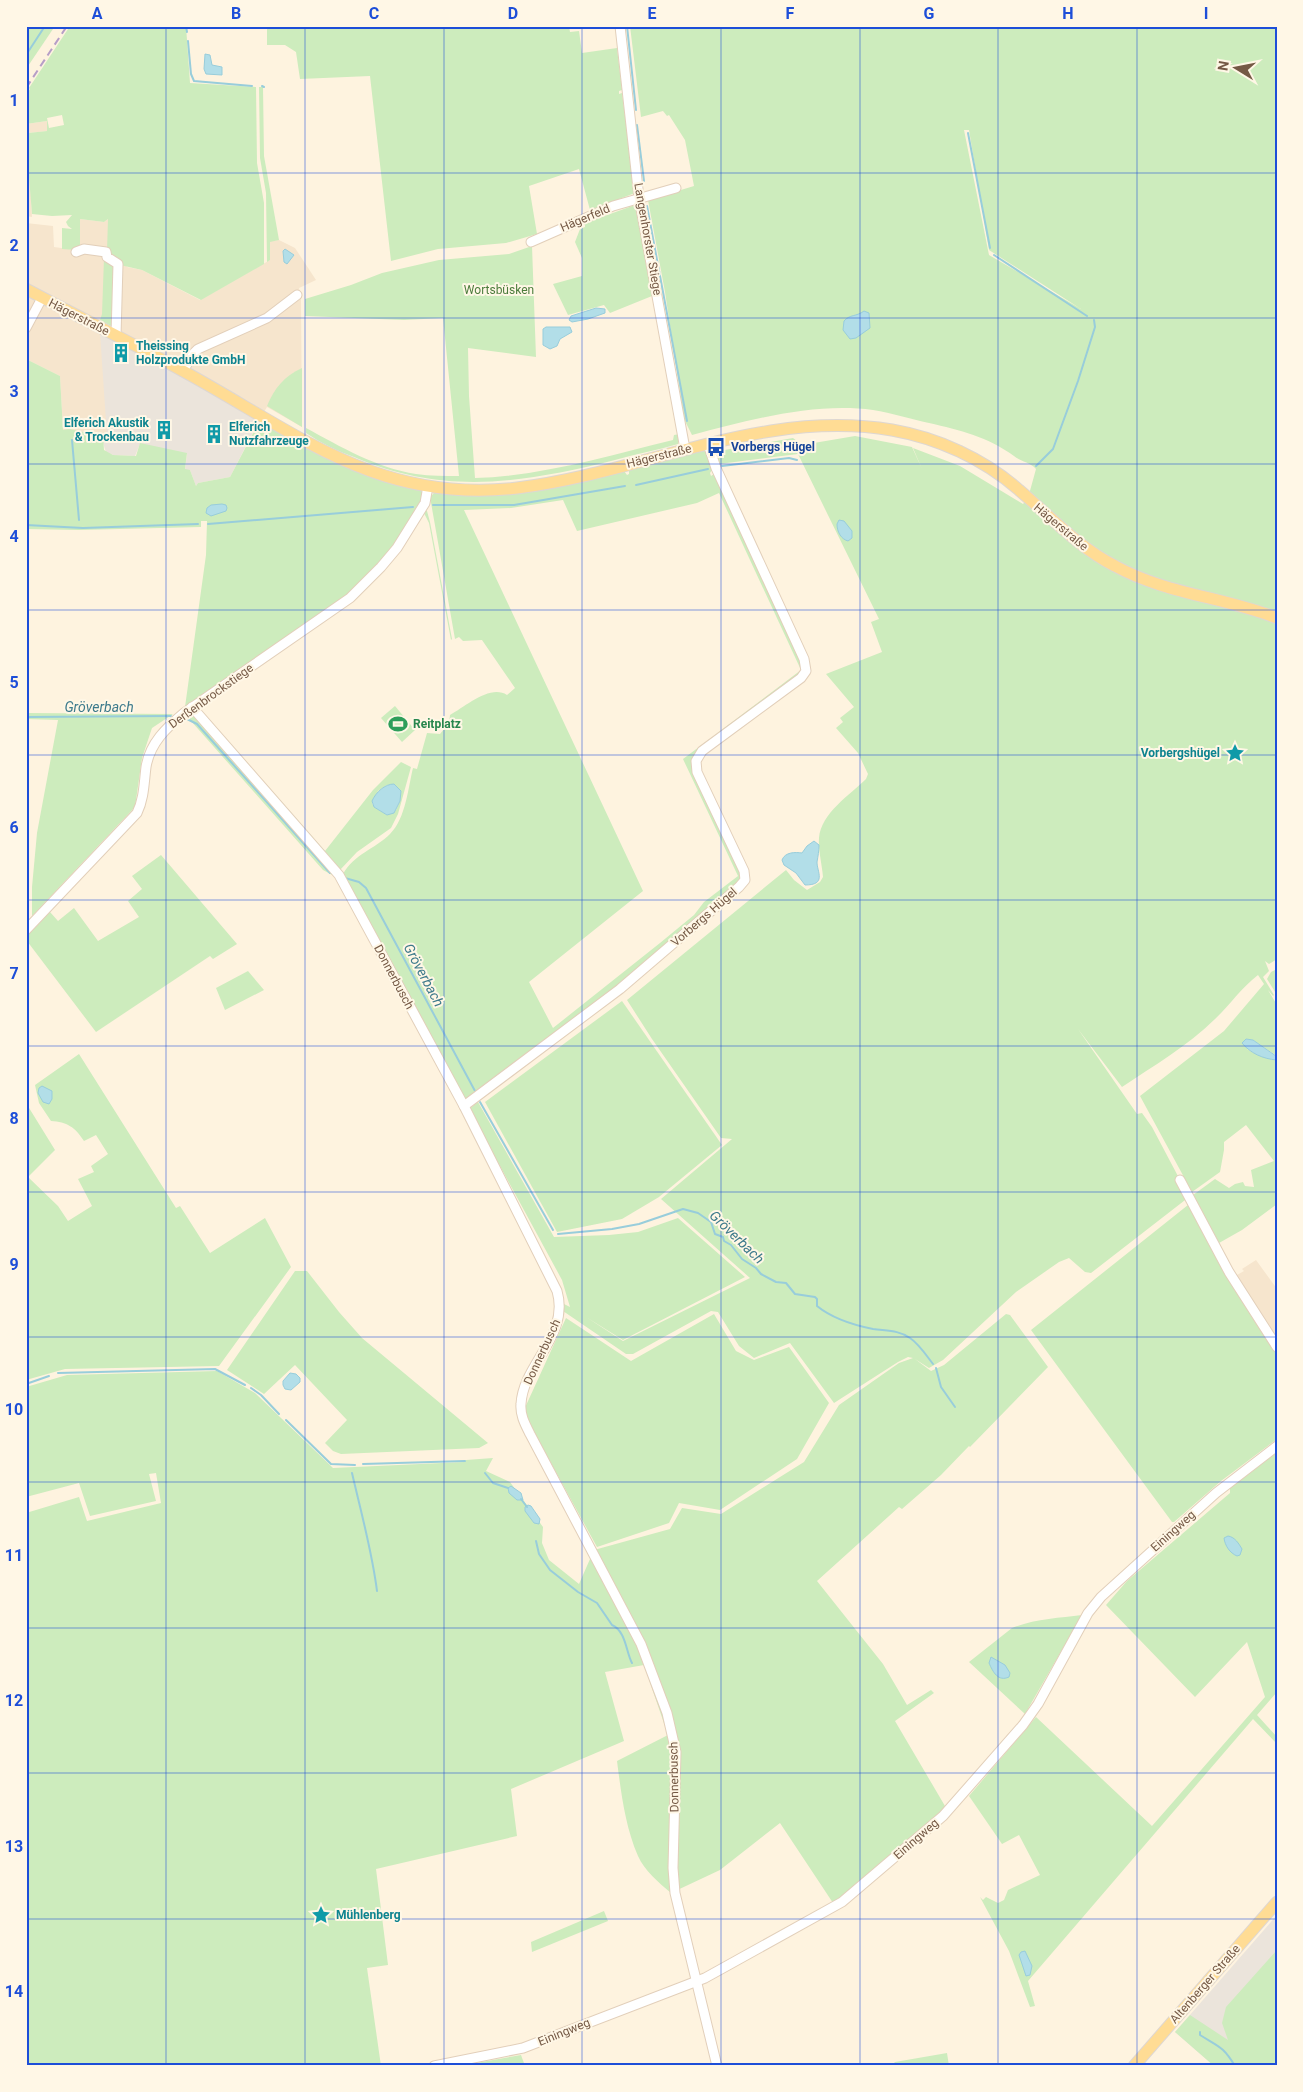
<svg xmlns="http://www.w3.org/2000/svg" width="1303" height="2092" font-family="Roboto,sans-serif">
  <rect width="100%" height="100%" fill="#fef3df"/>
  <g fill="#f6e5cd">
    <path d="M47,121V131L28,133V140H26V124Z"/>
    <path d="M26,151L30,176L32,217L26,216Z"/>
    <path d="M80,219L104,222L108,219L127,267L142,270L200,300L270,260V241L279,240L295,248L316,280L299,288L301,298L302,427L267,407L260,419L107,437L63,430L60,376L26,359V223L53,226L54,247L76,250Z"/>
    <path d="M1256,1260L1277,1289V1341L1237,1278V1275L1244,1271L1242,1269Z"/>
  </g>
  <g fill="#ebe4db">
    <path d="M100,333L260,419L230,477L198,483L196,486L190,470H185L187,454L140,444L135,456L113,455L106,452L103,443V436H107Z"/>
    <path d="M1277,1915V2066H1214L1175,2032Z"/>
  </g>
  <g fill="#cdecbd" fill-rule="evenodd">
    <path d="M43,26H55L26,69V29Z"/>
    <path d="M70,26H186L190,83L256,87L257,163L264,203V264L201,300L142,270L120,265L107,251L108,219L104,222L80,219V248L76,250L62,249V228L72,229L68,226L66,222L72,215L52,216L32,214L26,140L28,133L47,131V121L26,124V95L30,89L29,88ZM62,115L64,125L49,128L47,118Z"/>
    <path d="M267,26H569L570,32L579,31L582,53L617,48L622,90L619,91V94L622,93L635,193L590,210L579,169L529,186L537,234L506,243L438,249L391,261L370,76L300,79L296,52L285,45H267Z"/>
    <path d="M630,26H1277V959L1269,964L1265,961L1269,971L1263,977L1274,995L1273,996L1268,990L1277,1005V1056L1253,1040L1246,1039L1247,1049C1256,1055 1266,1059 1277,1060V1204L1242,1230L1219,1243L1193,1195L1215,1179L1229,1188L1235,1184L1243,1182L1245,1186L1254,1187L1251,1170L1274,1161L1246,1125L1224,1142V1150L1220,1172L1192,1192L1140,1096L1224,1031L1264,984L1258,975C1241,988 1230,1005 1215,1019C1188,1046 1153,1066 1122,1087L1078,1029L1137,1114L1142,1113L1152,1127L1189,1197L1091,1273L1085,1272L1069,1258L1059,1262L1016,1292L943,1360L929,1368L915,1359L931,1371L944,1365L1006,1314L1010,1315L1048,1367L970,1447L969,1446L941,1475L902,1509L899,1507L817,1581L883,1664L907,1705L931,1690L934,1693L895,1721L945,1806L944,1811L835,1906L780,1823L720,1870L671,1893C659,1883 644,1870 638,1856C625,1826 621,1792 617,1761L668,1735L644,1665L605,1672L624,1741L511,1789L517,1836L376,1869L388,1965L367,1968L381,2066H26V1513L79,1497L87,1521L161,1503L156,1473L149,1474L156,1501L90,1516L79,1483L26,1497V1387L67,1375L217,1371L255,1393L333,1468L464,1462L466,1460L493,1458L486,1471L510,1482L543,1527L542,1543L549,1560L579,1584L594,1550L670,1529L682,1508L721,1514L804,1462L839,1405L899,1363L913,1358L908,1357L898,1362L834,1403L790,1343L754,1358L739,1346L718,1312L711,1311L633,1354H626L563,1311L564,1304L570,1307L562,1280L469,1109L478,1102L554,1237L609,1235L638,1232L678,1218L745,1277L623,1340L586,1317L623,1341L750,1278L661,1199L732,1139L721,1138L652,1039L627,1000L786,870L794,880L807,890L820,882L823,877C822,864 818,850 819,838C821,813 850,795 866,779L868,774L858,753L836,728L843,722L840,718L854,707L826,674L882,652L871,622L879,619L798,454L719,464L713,452L793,438L802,445L855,436L912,447L922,469L913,448L960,466L1023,504L1028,498L1036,469C1030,462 1021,462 1014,456C988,437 960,430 929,423C911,419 892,413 873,410C814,402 749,420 692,435L684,419L665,292L648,200L694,186L685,140L669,115L667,116L663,111L641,117ZM964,130H969L989,250L1081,309L989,255Z"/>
    <path d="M259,87H263L264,156L279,240L270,242V260L267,262L266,193L260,158Z"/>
    <path d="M635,205L652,296L610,313L604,305L568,315L553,284L582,276V258L575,242L580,229L585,227V223Z"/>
    <path d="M532,246L536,357L468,348L469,396L475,478C542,476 608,456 673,440L674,435L680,434L678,444C658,450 636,454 615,460C522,483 445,496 354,457C337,451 321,443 306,433V428C341,447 377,468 416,474C430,476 445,476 459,476L443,318L404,320L305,316V299L351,285L382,273L439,260L509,254Z"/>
    <path d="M104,258L117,264L115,328L100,320L102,314Z"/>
    <path d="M26,359L60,376L63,430L69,429L103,436L104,450L113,455L136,456L140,443L187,453L185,469L190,470L196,486L198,483L230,477L260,420L421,490L423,492L422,499L399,543L353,592L185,707L206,555L207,521H201V527L79,530L26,529Z"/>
    <path d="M302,368V427L267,406C274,389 284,376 302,368Z"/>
    <path d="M703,450L707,453L713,468L710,473L711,476L714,474L803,663L801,674L695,757L742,872V880L619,988L465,1101L343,874C354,854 375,849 390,834C406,818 408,788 413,768L417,769L427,733L440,734L449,723L450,715C465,707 490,684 507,695L515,688L482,640L463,641L459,637L455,639L430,497L435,492L458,494L624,471L627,475L629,474V470ZM719,493L801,670L683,759L738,876L704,902L694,915L660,943L553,1028L529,982L643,891L464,510L511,508L563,500L577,531L697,503Z"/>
    <path d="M425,509L427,511L430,522L452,639L451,640L429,523L424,513L421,518Z"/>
    <path d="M307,631L309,632L202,706L201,710L325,851L373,790L401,762L411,767L398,814L391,828L357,852L340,870L198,708ZM387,785L400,801L396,810L387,815L374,807L372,803L378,791Z"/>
    <path d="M395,706L415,730L402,742L381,718Z"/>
    <path d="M26,713L173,714L152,728L142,758L135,807L32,916V887L37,833L58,720L26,719Z"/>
    <path d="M187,714L195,717L330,870L332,875L323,870L191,721L184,719Z"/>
    <path d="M161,855L237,944L213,959L210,956L96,1032L27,941L29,934L50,912L58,921L74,908L98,941L139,917L128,901L142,889L132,876Z"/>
    <path d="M1277,969V995L1267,979L1271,972Z"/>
    <path d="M248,971L264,990L225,1010L216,988Z"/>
    <path d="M622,1001L722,1145L659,1197L622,1219L557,1232L485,1102Z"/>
    <path d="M79,1054L176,1208L180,1206L210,1253L265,1218L291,1267L219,1366L65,1369L26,1380V1103L55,1150L28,1177L58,1206L68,1221L92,1206L78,1179L94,1172L91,1166L108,1154L96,1135L84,1141C75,1127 67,1122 51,1121L39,1103L35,1085Z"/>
    <path d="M1188,1205L1229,1281L1277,1355V1439L1221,1481L1174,1522H1172L1031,1330Z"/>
    <path d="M295,1271H307L339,1312L362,1338L488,1443L479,1448L341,1454L333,1451L325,1443L347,1420L295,1365L264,1394L227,1370Z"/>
    <path d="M714,1314L736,1351L754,1360L789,1347L829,1403L797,1459L720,1510L679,1503L669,1523L597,1547L523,1412L566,1318L631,1361Z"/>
    <path d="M1277,1452V1692L1257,1715L1277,1737V1744L1253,1719L1028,1981L1035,2006L1030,2007L1009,1951L980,1897L983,1900L986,1897L998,1903L1004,1900L1008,1890L1040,1875L1019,1835L1002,1844L969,1796L1036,1717L1152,1826L1265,1697L1247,1642L1195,1697L1106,1605L1127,1581L1230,1493V1487Z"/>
    <path d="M1082,1615L1025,1714L969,1662L1012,1628C1034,1619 1059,1618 1082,1615Z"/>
    <path d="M604,1911L608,1921L532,1952L531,1942Z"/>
    <path d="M1277,1950V2066H1214L1175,2032L1190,2015L1228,2040L1222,2023L1226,2007Z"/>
    <path d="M947,2053L949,2066H891L895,2062Z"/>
    <path d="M521,2055L525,2066H459Z"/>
  </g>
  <g fill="#b2dee8" stroke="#98cddb">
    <path d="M205,54L210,55L212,65L222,67V75L206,74L204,69Z"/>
    <path d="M285,249L294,255L287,264L284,262L283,251Z"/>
    <path d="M596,308L605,309V313L588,319L572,322L569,320L571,316Z"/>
    <path d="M864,311L869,313L870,328L856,338L850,339L843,330L844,321C850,314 856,317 864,311Z"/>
    <path d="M546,327H570L572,332L560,339L557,346L550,349L543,345V329Z"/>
    <path d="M222,504L226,505L227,508L226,511L211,516L206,513L207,508L211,505Z"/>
    <path d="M839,520L844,521L852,531V538L848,541C841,539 837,532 837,524Z"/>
    <path d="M394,784L401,791L400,801L394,813L387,815L374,807L372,801C376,792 385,784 394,784Z"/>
    <path d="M814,841L819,845C819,851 818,856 817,862C817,872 827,885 805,885L796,873L784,865L782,860C785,852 795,852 802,853L807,846Z"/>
    <path d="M1246,1039L1253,1040L1276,1056L1277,1060C1263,1059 1250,1053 1242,1043Z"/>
    <path d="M42,1086L52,1091V1099L49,1104L43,1102L38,1093L39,1088Z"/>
    <path d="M290,1373L296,1374L300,1378V1382L291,1390L285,1389L283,1385V1381Z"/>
    <path d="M511,1486L521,1493L523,1500H517L509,1493L508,1488Z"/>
    <path d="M528,1505L531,1506L540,1519L539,1524L534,1523L525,1511V1507Z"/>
    <path d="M1228,1536C1235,1537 1239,1544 1242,1549L1240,1555L1237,1556C1230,1553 1225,1546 1224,1538Z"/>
    <path d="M991,1657L1005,1665L1010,1673L1009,1677C998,1682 993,1672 989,1663Z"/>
    <path d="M1025,1951L1032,1966L1030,1975L1026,1976L1019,1955L1021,1952Z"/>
  </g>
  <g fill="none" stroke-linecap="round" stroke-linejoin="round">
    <g stroke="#98cddb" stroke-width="2">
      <path d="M186,26L187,32"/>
      <path d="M627,26L636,110"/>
      <path d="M188,41L191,74L194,81L252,86"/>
      <path d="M26,55L45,26"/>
      <path d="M262,86L264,87"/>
      <path d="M637,125L644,181"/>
      <path d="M968,133L990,248"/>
      <path d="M647,206L687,421"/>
      <path d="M994,255L1087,316"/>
      <path d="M72,440L79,520"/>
      <path d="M722,466L789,458L797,460"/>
      <path d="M1036,466L1053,449L1078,381L1095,327L1094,320"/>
      <path d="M636,485L708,469"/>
      <path d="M433,505H514L625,486"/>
      <path d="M208,524L413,507"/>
      <path d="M26,525L83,528L198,524"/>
      <path d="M26,717L171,716"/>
      <path d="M185,718L197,724L330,873"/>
      <path d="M345,878L359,882L366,888L475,1091"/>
      <path d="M26,938L27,936"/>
      <path d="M480,1102L553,1230"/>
      <path d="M558,1234L612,1229L639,1224L683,1209L698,1213L711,1222L715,1234L723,1237L724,1241L731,1245L742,1259L756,1268L761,1274L776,1282L786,1283L795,1294L815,1297L817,1299V1306C833,1319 853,1325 873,1329C886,1331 899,1330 910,1338C919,1344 926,1355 933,1364"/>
      <path d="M936,1368L941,1387L955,1407"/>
      <path d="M58,1373L215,1369L245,1385"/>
      <path d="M26,1384L49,1376"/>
      <path d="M251,1388L261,1395L279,1414"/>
      <path d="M286,1420L331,1464L355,1465"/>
      <path d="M363,1464L465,1461"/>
      <path d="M352,1473C361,1512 372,1551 377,1591"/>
      <path d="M485,1473L493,1483L508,1488"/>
      <path d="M521,1499L527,1507"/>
      <path d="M536,1541L539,1554L550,1570L578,1592L597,1603L612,1625C626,1631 626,1652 632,1663"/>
      <path d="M1200,2032V2035C1219,2047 1223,2046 1235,2066"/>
    </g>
    <g stroke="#e2cfba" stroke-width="11">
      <g id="minor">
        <path d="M620,26L639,198L685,449"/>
        <path d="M531,242L613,206L676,188"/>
        <path d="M76,252L84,249L106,252L107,257L118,264L116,336"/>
        <path d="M26,328L42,298"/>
        <path d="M183,371L193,354L198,349L267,318L297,295"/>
        <path d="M192,707L339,875L464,1106L557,1291C570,1336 523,1364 521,1404C520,1415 525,1424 530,1434L641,1644L667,1713L676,1752L673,1868L675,1893L717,2066"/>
        <path d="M26,930L137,813C144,799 144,783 146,767C150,743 166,728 184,713L350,598L381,567L397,548L425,503L428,486"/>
        <path d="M464,1106L620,989L739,887L745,880L744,871L697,772L696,761L702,751L801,678L806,671L804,659L716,468L708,444"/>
        <path d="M1180,1180L1229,1272L1277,1347"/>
        <path d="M434,2066L523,2048L705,1978L842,1902L943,1816L1023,1725L1038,1704L1088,1613L1101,1597L1216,1493L1277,1446"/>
      </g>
    </g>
    <g stroke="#ded7d2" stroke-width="13">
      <g id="major">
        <path d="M26,289C79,317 132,343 183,371C297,433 378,504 517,488C642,473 763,408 892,430C938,438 984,459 1019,490C1051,517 1078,547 1115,566C1166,594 1224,597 1277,618"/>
        <path d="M1134,2066L1277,1902"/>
      </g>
    </g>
    <use href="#minor" stroke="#fff" stroke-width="9"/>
    <use href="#major" stroke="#ffdc94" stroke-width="11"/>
    <path stroke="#b69ec7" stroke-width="2" stroke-dasharray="8 5" stroke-linecap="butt" d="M26,88L67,26"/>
  </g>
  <path fill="none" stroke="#1d4ed8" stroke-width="1" stroke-opacity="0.55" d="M166,26V2066M305,26V2066M444,26V2066M582,26V2066M721,26V2066M860,26V2066M998,26V2066M1137,26V2066M26,173H1277M26,318H1277M26,464H1277M26,610H1277M26,755H1277M26,900H1277M26,1046H1277M26,1192H1277M26,1337H1277M26,1482H1277M26,1628H1277M26,1773H1277M26,1919H1277"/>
  <defs>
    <g id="building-bare" transform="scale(1.5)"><path d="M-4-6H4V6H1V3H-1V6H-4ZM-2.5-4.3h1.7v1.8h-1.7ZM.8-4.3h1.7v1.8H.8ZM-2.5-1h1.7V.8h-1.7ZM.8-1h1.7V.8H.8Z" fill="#0f9aa8" stroke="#fff7e6" stroke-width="2.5" paint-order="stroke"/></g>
    <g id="bus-bare" transform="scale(1.5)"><path d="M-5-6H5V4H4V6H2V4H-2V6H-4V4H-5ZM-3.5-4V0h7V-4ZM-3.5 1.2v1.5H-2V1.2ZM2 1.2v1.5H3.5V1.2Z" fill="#1a4fb4" stroke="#fff7e6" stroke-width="2.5" paint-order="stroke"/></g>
    <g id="stadium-bare" transform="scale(1.5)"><path d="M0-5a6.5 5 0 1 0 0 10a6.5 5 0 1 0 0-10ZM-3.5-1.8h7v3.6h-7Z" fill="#2e9e5b" stroke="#fff7e6" stroke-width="2.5" paint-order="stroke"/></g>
    <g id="sight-bare" transform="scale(1.5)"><path d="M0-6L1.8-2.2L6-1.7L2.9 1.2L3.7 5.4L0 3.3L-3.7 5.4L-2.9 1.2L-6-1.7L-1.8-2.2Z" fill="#0f9aa8" stroke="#fff7e6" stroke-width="2.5" paint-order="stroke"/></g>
  </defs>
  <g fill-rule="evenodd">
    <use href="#building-bare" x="121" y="353"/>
    <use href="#building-bare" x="164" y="430"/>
    <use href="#building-bare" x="214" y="434"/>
    <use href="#bus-bare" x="716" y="447"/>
    <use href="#stadium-bare" x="398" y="724"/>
    <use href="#sight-bare" x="1235" y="753"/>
    <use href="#sight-bare" x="321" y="1915"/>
  </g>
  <g text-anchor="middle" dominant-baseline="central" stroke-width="4" stroke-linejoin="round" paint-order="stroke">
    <g font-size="12" fill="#755945" stroke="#fff7e6">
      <text transform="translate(585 218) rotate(-23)">Hägerfeld</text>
      <text transform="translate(648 239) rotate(80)">Langenhorster Stiege</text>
      <text transform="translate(79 317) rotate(27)">Hägerstraße</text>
      <text transform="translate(659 456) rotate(-14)">Hägerstraße</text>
      <text transform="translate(1061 527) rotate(40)">Hägerstraße</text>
      <text transform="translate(211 696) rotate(-36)">Derßenbrockstiege</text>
      <text transform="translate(704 917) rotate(-41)">Vorbergs Hügel</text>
      <text transform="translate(394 977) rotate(62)">Donnerbusch</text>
      <text transform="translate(542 1352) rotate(-65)">Donnerbusch</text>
      <text transform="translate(1173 1531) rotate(-42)">Einingweg</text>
      <text transform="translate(674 1777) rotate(-91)">Donnerbusch</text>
      <text transform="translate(916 1839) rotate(-41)">Einingweg</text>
      <text transform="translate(1205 1984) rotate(-49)">Altenberger Straße</text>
      <text transform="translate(564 2032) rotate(-22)">Einingweg</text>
    </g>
    <g font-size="12" fill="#4c7c3c" stroke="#fff7e6">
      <text x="499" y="290">Wortsbüsken</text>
    </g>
    <g font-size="12" font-weight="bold" fill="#0d838f" stroke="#fff7e6" text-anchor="start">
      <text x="136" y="346">Theissing<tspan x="136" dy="14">Holzprodukte GmbH</tspan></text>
      <text x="149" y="423" text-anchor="end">Elferich Akustik<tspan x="149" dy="14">&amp; Trockenbau</tspan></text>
      <text x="229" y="427">Elferich<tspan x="229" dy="14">Nutzfahrzeuge</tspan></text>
      <text x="1220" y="753" text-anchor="end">Vorbergshügel</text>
      <text x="336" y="1915">Mühlenberg</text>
    </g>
    <g font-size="12" font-weight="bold" fill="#164399" stroke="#fff7e6" text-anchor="start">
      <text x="731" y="447">Vorbergs Hügel</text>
    </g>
    <g font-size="12" font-weight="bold" fill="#27864d" stroke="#fff7e6" text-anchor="start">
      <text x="413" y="724">Reitplatz</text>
    </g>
    <g font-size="14" font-style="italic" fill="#3d7a8b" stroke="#fff7e6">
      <text x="99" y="707">Gröverbach</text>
      <text transform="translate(424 975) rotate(62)">Gröverbach</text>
      <text transform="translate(737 1237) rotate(44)">Gröverbach</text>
    </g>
  </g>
  <rect width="1303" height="2092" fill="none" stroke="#fff7e6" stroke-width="55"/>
  <g transform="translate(1236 68) rotate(280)" stroke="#fff7e6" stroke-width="4" paint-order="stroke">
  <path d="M0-4L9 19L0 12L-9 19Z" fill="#755945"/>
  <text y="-8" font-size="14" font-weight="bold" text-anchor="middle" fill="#755945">N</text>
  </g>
  <rect x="28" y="28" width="1248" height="2036" fill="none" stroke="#1d4ed8" stroke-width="2"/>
  <g font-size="16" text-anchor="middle" font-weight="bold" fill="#1d4ed8">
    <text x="97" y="19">A</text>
    <text x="236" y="19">B</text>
    <text x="374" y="19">C</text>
    <text x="513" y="19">D</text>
    <text x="652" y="19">E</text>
    <text x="790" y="19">F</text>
    <text x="929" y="19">G</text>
    <text x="1068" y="19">H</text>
    <text x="1206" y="19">I</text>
    <text x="14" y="106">1</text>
    <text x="14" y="251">2</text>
    <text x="14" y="397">3</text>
    <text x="14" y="542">4</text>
    <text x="14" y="688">5</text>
    <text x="14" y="833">6</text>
    <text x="14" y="979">7</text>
    <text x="14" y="1124">8</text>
    <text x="14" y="1270">9</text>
    <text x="14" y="1415">10</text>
    <text x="14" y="1561">11</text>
    <text x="14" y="1706">12</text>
    <text x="14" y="1852">13</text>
    <text x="14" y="1997">14</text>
  </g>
</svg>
